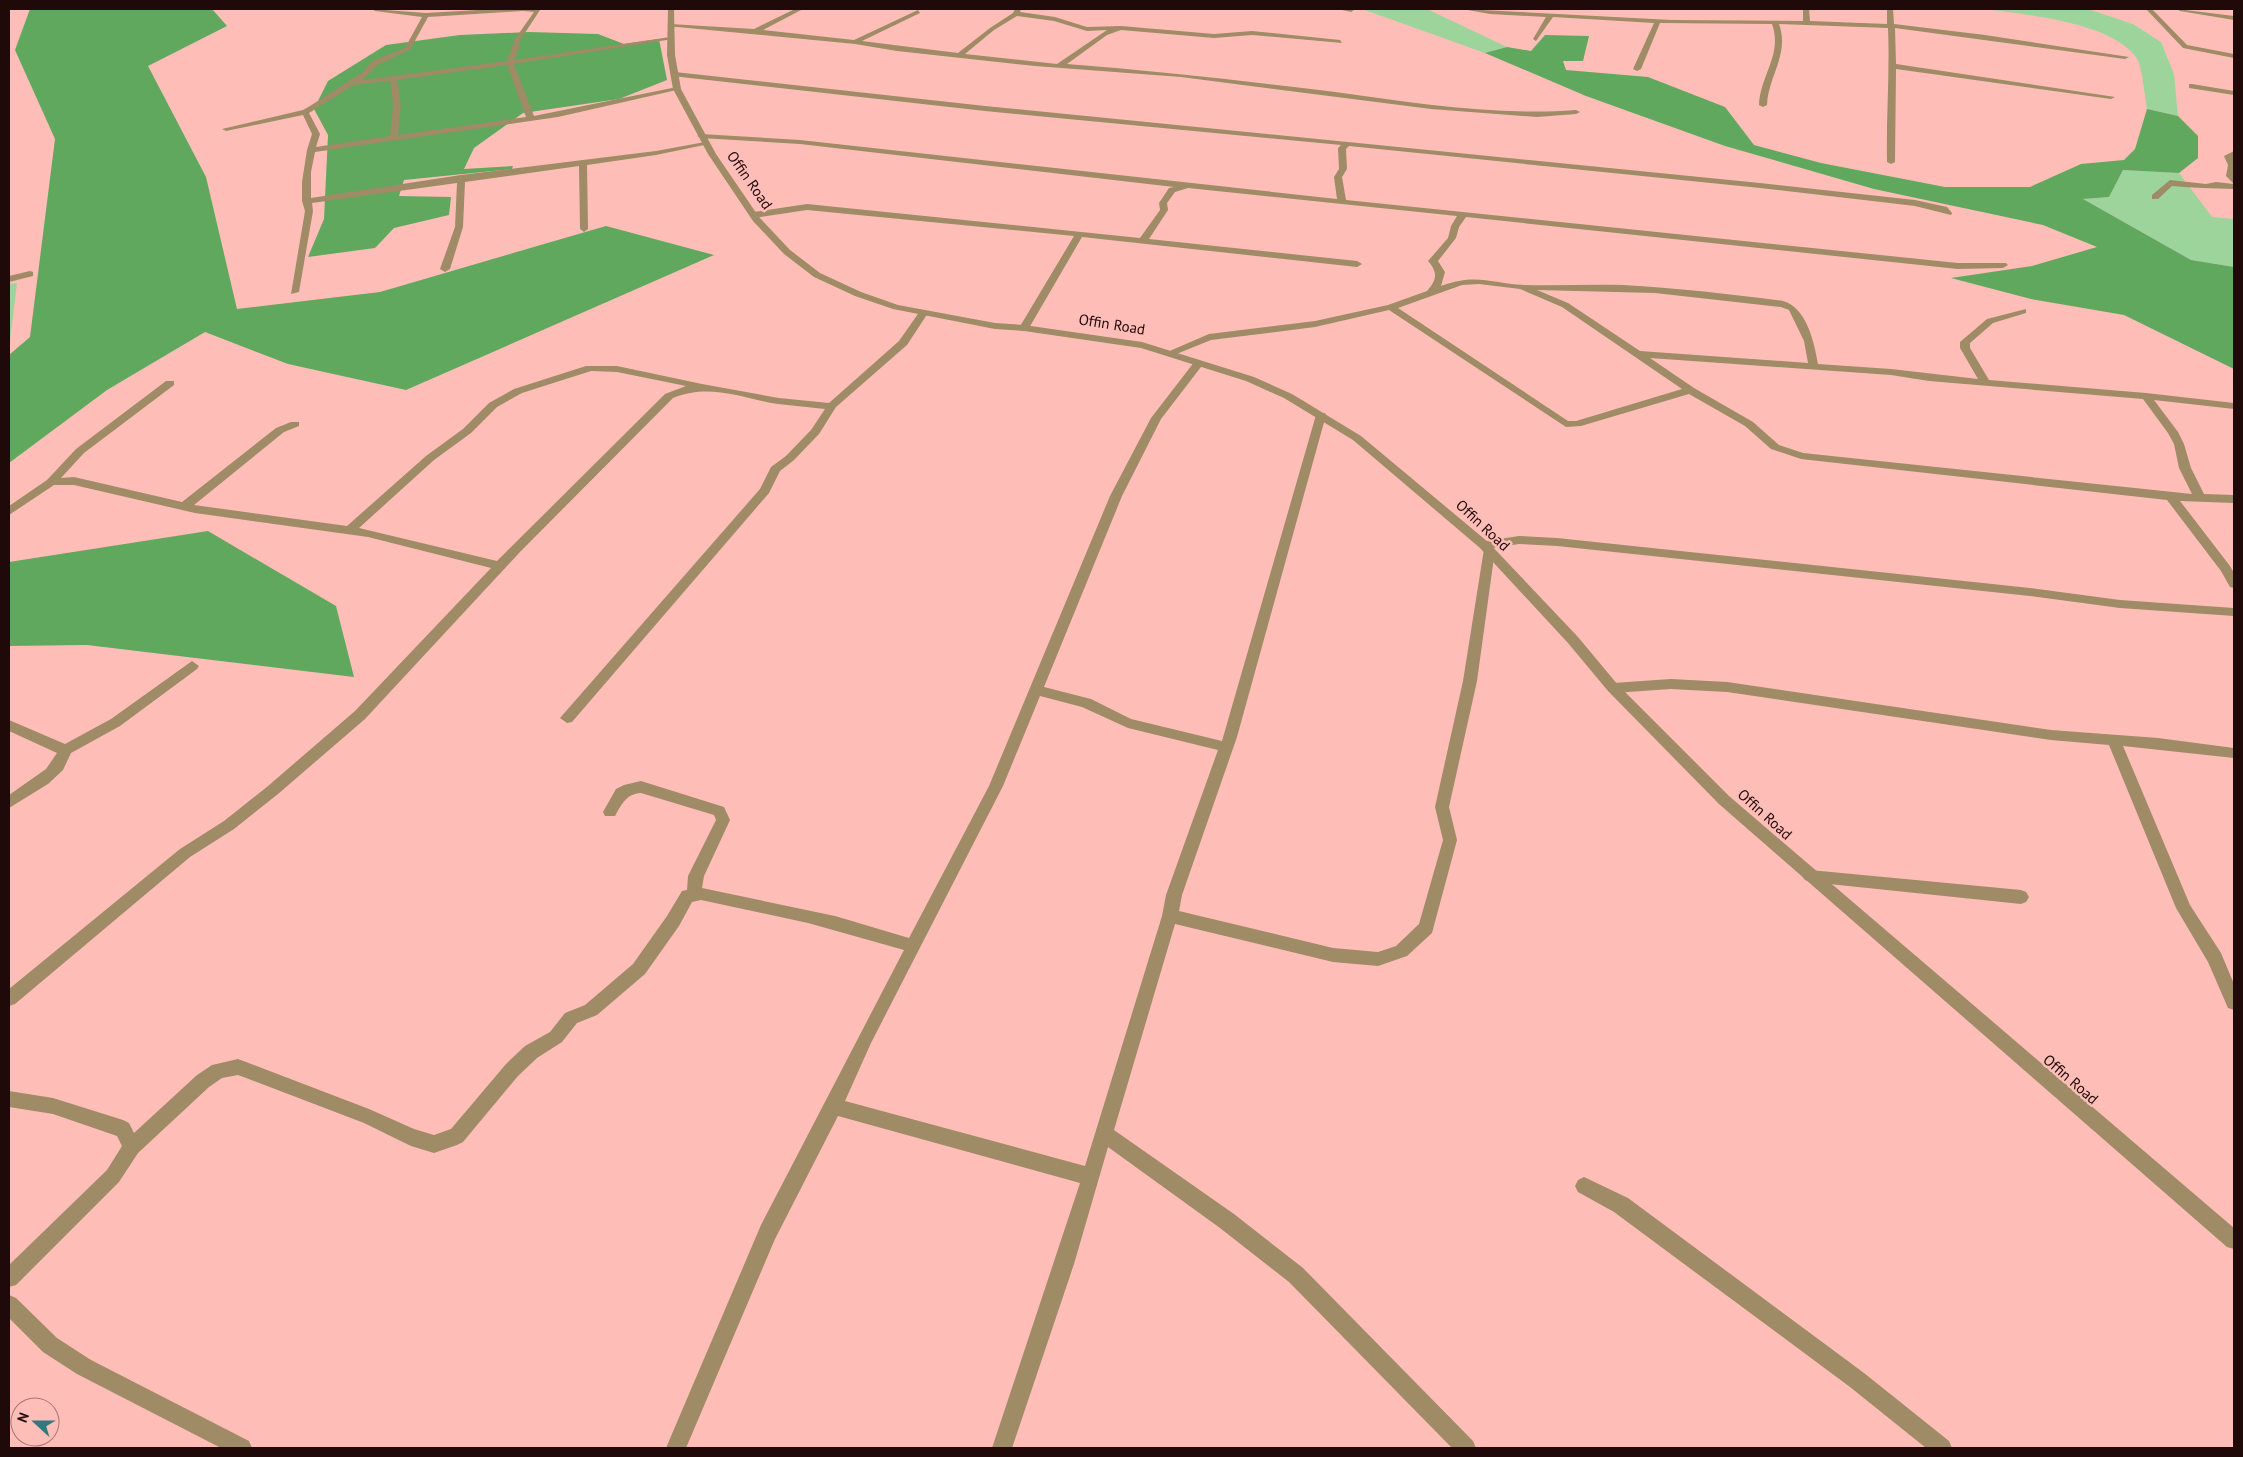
<svg xmlns="http://www.w3.org/2000/svg" width="2243" height="1457" font-family="'PT Sans',sans-serif">
  <rect width="100%" height="100%" fill="#ffbdb8"/>
  <g fill="#9dd49b">
    <path d="M1362,9H1427L1507,47L1485,53Z"/>
    <path d="M1986,9H2088L2133,24L2161,42L2174,74L2178,116L2147,109C2145,97 2142,65 2136,57C2110,22 2027,15 1986,9Z"/>
    <path d="M2123,170L2179,173L2212,217L2234,219V267L2191,260L2083,199L2109,197Z"/>
    <path d="M17,283L10,342L9,343V284Z"/>
  </g>
  <g fill="#5fa85e">
    <path d="M30,9H212L227,26L148,66L206,177L237,309L380,292L606,226L714,255L406,390L288,364L205,332L107,390L9,463V355L30,337L55,139L15,50Z"/>
    <path d="M529,32L598,34L624,44L659,39L667,80L619,99L523,113L474,148L464,169L513,166L512,169L404,180L399,196L451,197L449,215L394,228L375,248L308,257L324,219L328,135L314,109L328,81L386,45L460,35Z"/>
    <path d="M1545,35L1589,36L1583,61H1563L1566,70L1648,77L1725,107L1754,145L1821,163L1945,187H2030L2081,164L2124,160L2135,149L2147,109L2178,116L2198,136V158L2179,173L2123,170L2109,197L2083,199L2191,260L2234,267V369L2124,315L2031,299L1951,278L2032,266L2097,247L2043,225L1874,189L1725,146L1586,96L1485,53L1507,47L1531,51Z"/>
    <path d="M208,531L336,606L354,677L87,645L9,646V562Z"/>
  </g>
  <g fill="none" stroke-linecap="round" stroke-linejoin="round">
    <g fill="#9f8b65" fill-rule="evenodd">
      <path d="M372,9L426,13L495,9L540,10L521,39L515,60L670,37L673,39L514,64L534,116L677,87L681,89L558,117L315,152L311,172V198L461,175L656,151L705,142L709,144L656,155L587,165L588,229L584,232L580,229L579,166L465,182L463,227L450,269L445,272L440,269L455,227L457,183L312,203L313,211L299,292L291,294L305,211L302,201V182L307,150L312,134L303,115L226,131L222,129L303,110L310,106L363,72L372,61L405,48L422,17L375,11ZM523,11L534,12L515,39L507,61L362,80L378,65L410,50L428,17ZM507,65L526,117L398,135L401,105L397,80ZM390,81L393,105L390,136L316,147L320,134L309,113L354,85Z"/>
      <path d="M795,9H803L763,30L854,40L918,10L920,13L862,41L958,53L990,28L1013,13L1015,9H1021L1020,12L1055,17L1087,27L1121,26L1214,34L1252,31L1340,40L1342,43L1252,35L1214,38L1121,30L1107,35L1067,64C1157,71 1246,81 1335,92C1414,103 1496,116 1576,110L1580,112L1576,114L1537,117L1431,109L1181,77L1035,66L897,51L855,44L667,26L670,24L754,29ZM1017,16L1054,21L1087,31L1107,30L1057,64L965,54L994,30Z"/>
      <path d="M1338,9H1353L1354,10L1351,12Z"/>
      <path d="M1462,9L1672,20L1803,21V9H1809L1810,21L1887,24V9H1893L1894,24L1985,35L2129,57L2125,59L1895,28L1896,64L2115,97L2111,99L1896,69L1895,162L1891,164L1887,162C1886,117 1890,73 1888,28L1779,24C1790,54 1768,76 1767,105L1763,107L1759,105C1760,76 1783,54 1772,24L1660,23L1641,69L1637,71L1633,69L1654,23L1553,17L1536,41L1533,39L1546,17L1490,14Z"/>
      <path d="M2146,9H2152L2187,45L2234,54V58L2183,48Z"/>
      <path d="M2177,9L2234,16V20L2180,11Z"/>
      <path d="M675,72L985,106L1760,183L1915,200L1947,207L1952,213L1951,215L1915,206L1760,188L1349,146L1346,149L1347,169L1342,177L1346,200L1958,263H2006L2008,265L2003,268L1958,269L1466,217L1459,227L1456,238L1438,261L1445,272L1441,286C1476,273 1490,283 1524,285C1557,286 1590,284 1623,285C1677,288 1730,294 1783,301C1807,308 1814,342 1818,364L1891,369L1978,379L1960,348V342L1987,319L2026,309V313L1993,323L1970,343V348L1989,380L2146,393L2234,403V409L2154,400L2178,432L2184,444L2191,468L2204,494L2234,495V503L2180,501L2230,566L2234,573V588L2230,587L2221,571L2167,500L1801,459L1771,449L1745,426L1689,394L1581,426L1566,427L1389,310L1315,327L1211,340L1174,355L1165,353L1209,334L1315,321L1388,305L1427,291C1437,280 1438,272 1428,261L1448,238L1451,226L1457,216L1188,188L1175,192L1167,203L1168,210L1149,239L1357,261L1362,264L1357,267L1082,237L1029,328L1024,331L1019,328L1074,236L807,210L754,218L750,215L754,212L807,204L1140,238L1160,210L1159,203L1169,188L1174,187L800,144L701,138L697,136L701,134L800,140L1337,199L1334,177L1339,169L1338,148L1341,145L985,111L672,76L671,74ZM1479,284L1520,289L1562,307L1682,389L1576,421H1568L1398,308L1462,285ZM1537,290L1655,293L1781,307L1789,310L1804,341L1808,363L1640,351L1568,303ZM1650,358L1891,375L1929,381L2143,399L2168,433L2174,444L2179,468L2192,494L1803,453L1779,445L1753,422L1694,388Z"/>
      <path d="M2192,84L2234,91V95L2189,88V84Z"/>
      <path d="M2234,151V184L2226,176L2228,165L2224,156Z"/>
      <path d="M2170,180L2206,184L2216,182L2234,184V189C2213,188 2193,188 2172,186L2158,199H2152V195Z"/>
      <path d="M30,271L33,272V276L9,282V276Z"/>
      <path d="M920,311L928,313L907,345L836,407L819,434L794,460L780,471L769,493L572,722L567,723L560,718L760,489L771,467L786,456L811,430L825,409C809,407 794,406 778,404C740,398 711,383 673,398L520,552L365,719L278,794L234,829L190,857L15,1004L9,1006V989L180,849L224,821L268,786L355,711L491,568L368,537L195,513L74,485H54L9,515V506L47,480L76,449L166,381H174V385L84,453L61,478L74,477L182,502L276,428L291,422H299V426L284,432L194,505L347,526L426,456L463,429L489,403L514,389L586,366H617L702,384L779,398L829,403L899,341ZM591,371L617,372L686,386L665,394L497,561L359,528L434,460L471,433L497,407L522,393Z"/>
      <path d="M1199,360L1204,363L1161,419L1122,496L1044,687L1091,699L1131,719L1222,741L1316,415L1317,413H1325L1326,415L1237,737L1182,895L1179,911L1333,948L1378,952L1396,946L1419,924L1443,840L1435,807L1463,681L1484,549L1478,545L1480,542L1519,536L1557,538L2030,588L2120,600L2234,608V616L2120,608L2030,596L1557,546L1519,544L1493,548L1495,550L1477,681L1449,807L1457,840L1432,933L1407,956L1378,966L1333,962L1175,924L1114,1130L1234,1214L1303,1268L1473,1441L1476,1448H1452L1289,1282L1220,1228L1108,1147L1074,1264L1012,1448H992L1080,1183L838,1116L775,1239L686,1448H666L761,1225L904,950L808,923L701,900L692,902L679,926L645,974L597,1015L577,1023L562,1042L537,1058L518,1076L463,1142L457,1145L434,1153L411,1146L364,1123L238,1075L222,1078L209,1087L138,1153L119,1182L16,1285L9,1287V1265L107,1170L122,1146L117,1136L53,1114L9,1107V1091L53,1098L123,1120L129,1123L134,1133L197,1075L212,1065L238,1059L369,1109L414,1129L434,1135L451,1129L506,1064L525,1046L550,1032L565,1013L585,1005L633,964L667,916L682,891L687,890L688,876L716,820L714,815L641,793C626,794 622,804 615,816H605L603,812L616,789L624,785L641,781L724,807L730,820L704,876L702,888L835,916L909,938L989,786L1110,496L1151,418L1195,361ZM1040,696L1082,707L1128,728L1218,750L1166,895L1162,916L1085,1166L845,1101L871,1043L1003,786Z"/>
      <path d="M192,661L199,666L197,669L120,726L71,753L63,770L48,784L9,808V795L46,769L57,753L9,731V720L65,744L111,719Z"/>
      <path d="M1671,679L1727,682L2051,730L2158,738L2234,748V758L2123,746L2190,905L2221,953L2234,984V1010L2228,1008L2208,962L2176,908L2109,745L2051,740L1727,692L1671,689L1613,693L1606,688L1613,683Z"/>
      <path d="M1810,870L2021,890L2026,892L2029,897L2026,902L2021,904L1810,882L1805,880L1802,876L1805,872Z"/>
      <path d="M1584,1177L1628,1198L1864,1373L1949,1441L1952,1448H1926L1850,1387L1614,1212L1578,1192L1575,1186L1578,1180Z"/>
      <path d="M9,1295L16,1298L57,1338L91,1360L249,1441L252,1448H221L77,1374L43,1352L9,1318Z"/>
    </g>
    <path fill="#9f8b65" fill-rule="evenodd" d="M668,9H674L675,55L681,89L716,154L759,217L790,250L820,273L861,292L898,305L995,323L1024,325L1142,342L1254,377L1292,394L1361,436L1488,542L1578,637L1618,685L1729,796L2234,1228V1249L2227,1247L1719,804L1608,691L1568,643L1480,548L1353,440L1284,398L1246,381L1141,348L1024,331L995,329L893,309L855,296L814,277L784,254L753,221L708,154L673,89L667,55Z"/>
  </g>
  <g text-anchor="middle" dominant-baseline="central" stroke-width="5" stroke-linejoin="round" paint-order="stroke">
    <g font-size="15" fill="#200a09" stroke="#ffbdb8">
      <text transform="translate(750 180) rotate(55)">Offin Road</text>
      <text transform="translate(1112 324) rotate(9)">Offin Road</text>
      <text transform="translate(1483 525) rotate(43)">Offin Road</text>
      <text transform="translate(1765 814) rotate(42)">Offin Road</text>
      <text transform="translate(2071 1079) rotate(41)">Offin Road</text>
    </g>
  </g>
  <rect width="2243" height="1457" fill="none" stroke="#200a09" stroke-width="20"/>
  <g transform="translate(35 1422) rotate(291)"><circle r="24" fill="#ffbdb8" stroke="#a67572"/>
  <path d="M0-4L9 19L0 12L-9 19Z" fill="#30797f"/>
  <text y="-8" font-size="14" font-weight="bold" text-anchor="middle" fill="#200a09">N</text>
  </g>
</svg>
